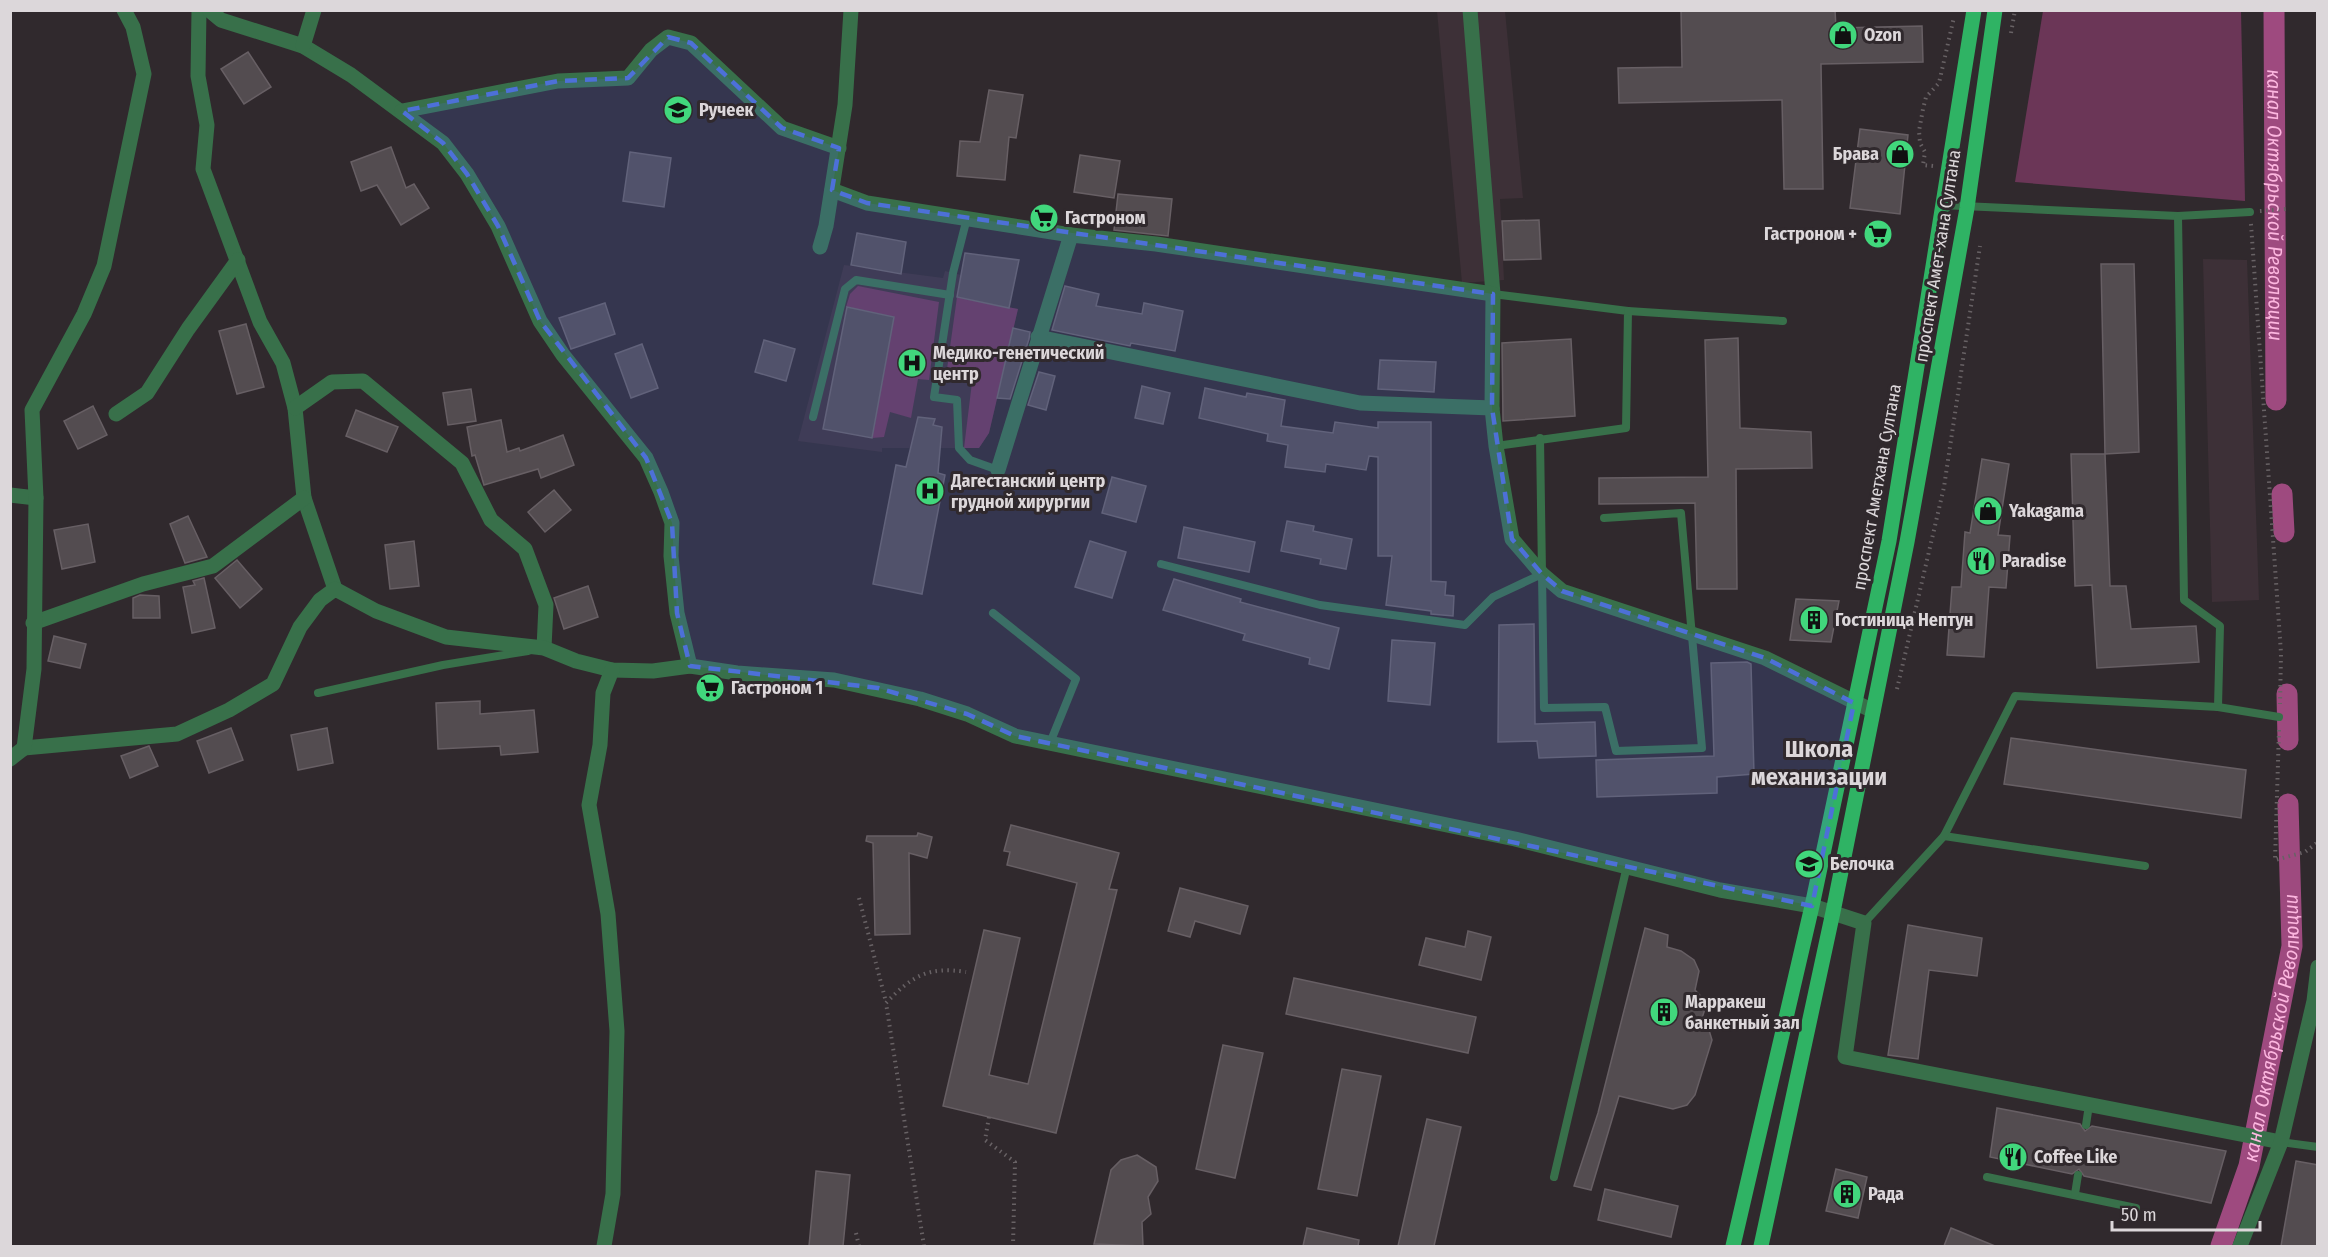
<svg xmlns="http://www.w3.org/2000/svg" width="2328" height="1257" font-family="'Fira Sans Condensed',sans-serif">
  <rect width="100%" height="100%" fill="#30292d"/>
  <g fill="#3d3037">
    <path d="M1437,11H1505L1523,198L1500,199L1504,280L1462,283Z"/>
    <path d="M2203,259L2247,260L2259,600L2212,602Z"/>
    <path d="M844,265L943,278L945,271L961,275L957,298L1018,309L989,433L979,448H882V452L798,441Z"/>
  </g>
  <g fill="#6b3657">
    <path d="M2043,11H2241L2245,201L2015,182Z"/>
    <path d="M858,286L939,302L929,380L918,379L911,418L890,412L884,437L872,438L894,317L846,307L850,294Z"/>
    <path d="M957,297L1018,309L989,433L979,448H964L973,374L947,369Z"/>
  </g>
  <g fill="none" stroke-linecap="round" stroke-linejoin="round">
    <g stroke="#9e4a7f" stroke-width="21">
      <path id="s1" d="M2274,10L2276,400"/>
      <path d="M2282,494L2284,532"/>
      <path d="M2287,694L2288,740"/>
      <path id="s2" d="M2221,1246L2249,1166L2292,946L2288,804"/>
    </g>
  </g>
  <g fill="#534c50" stroke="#675f64" stroke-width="1.5">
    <path d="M1681,10H1835L1836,28L1922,26L1923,62L1821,64L1823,189H1784L1782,100L1619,103L1618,68L1682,67Z"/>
    <path d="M248,52L271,87L244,104L221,69Z"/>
    <path d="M989,90L1023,95L1016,138L1009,137L1005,180L957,176L960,141L980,142Z"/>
    <path d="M1860,129L1908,135L1900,214L1850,208Z"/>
    <path d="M391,147L406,188L414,184L429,208L401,225L377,185L361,191L351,162Z"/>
    <path d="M630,152L671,158L664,207L623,201Z"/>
    <path d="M1080,155L1120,161L1114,198L1074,192Z"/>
    <path d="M1118,194L1172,199L1168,236L1114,230Z"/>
    <path d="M1539,220L1541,259L1504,260L1502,221Z"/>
    <path d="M857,233L906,242L901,274L851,265Z"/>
    <path d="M965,253L1019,260L1009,308L957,297Z"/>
    <path d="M2101,264H2134L2139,452L2105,454Z"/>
    <path d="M1065,286L1099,294L1096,306L1142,314L1144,303L1183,311L1175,351L1131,343L1130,346L1052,330Z"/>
    <path d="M605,303L615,334L571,349L559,318Z"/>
    <path d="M847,307L894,317L872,438L823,429Z"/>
    <path d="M246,324L264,387L237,394L219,331Z"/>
    <path d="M1013,328L1030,332L1029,339L1010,399L997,398Z"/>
    <path d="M1738,338L1740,428L1811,432L1812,468L1736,469L1737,589H1697L1695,503L1599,504V478L1708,477L1705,340Z"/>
    <path d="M1571,339L1575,416L1503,421L1502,343Z"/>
    <path d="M764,340L795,349L786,381L755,372Z"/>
    <path d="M642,344L658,388L631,398L615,354Z"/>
    <path d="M1380,360L1436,362L1434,392L1378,389Z"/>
    <path d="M1039,372L1055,376L1046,410L1028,405Z"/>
    <path d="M1142,386L1170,393L1163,424L1135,418Z"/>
    <path d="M1205,388L1246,397L1247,393L1285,400L1281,426L1333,433L1335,422L1378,428V422H1431V581L1446,582L1445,595L1454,596L1453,616L1431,614V611L1386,605L1392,556H1378V457L1369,456L1366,470L1326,464L1325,472L1285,467L1288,445L1267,441L1268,434L1199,418Z"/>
    <path d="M471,389L476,421L448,425L443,393Z"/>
    <path d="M93,406L107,435L78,449L64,421Z"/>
    <path d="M356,410L398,427L387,452L346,436Z"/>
    <path d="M918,417L935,419L933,425L942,427L938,473L945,475L922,594L873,584L896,465L906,467Z"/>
    <path d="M501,420L507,452L519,448L520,451L563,435L574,465L541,478L538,469L484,485L475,455L472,456L467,427Z"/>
    <path d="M2071,454H2105L2110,586H2126L2131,629L2196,626L2199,662L2097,668L2092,585L2075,586Z"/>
    <path d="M1982,459L2009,464L1998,535L2010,536L2006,588L1989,587L1984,657L1947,655L1952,587H1961L1965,532L1970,533Z"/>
    <path d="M1112,477L1146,486L1136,522L1102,513Z"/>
    <path d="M554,490L571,510L545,532L528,512Z"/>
    <path d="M188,516L207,557L185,563L170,524Z"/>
    <path d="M1287,521L1314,526L1313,531L1352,539L1346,569L1320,564L1321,559L1281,551Z"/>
    <path d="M88,524L95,562L62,569L54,530Z"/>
    <path d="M1184,527L1255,542L1249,572L1178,558Z"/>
    <path d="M414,541L419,586L390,589L385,545Z"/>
    <path d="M1090,541L1126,552L1112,598L1075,587Z"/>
    <path d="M237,560L262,589L240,608L215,578Z"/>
    <path d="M204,578L215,628L192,633L183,587L195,585L193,581Z"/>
    <path d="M1174,579L1241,599L1240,602L1339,628L1329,669L1309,664L1310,658L1243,640L1245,634L1163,610Z"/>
    <path d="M588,586L598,617L564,629L554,598Z"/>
    <path d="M140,595L159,596L160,618H133V598Z"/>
    <path d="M1796,599L1839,601L1831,642L1790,640Z"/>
    <path d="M1534,624L1535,724L1595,722L1596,756L1539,758L1537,741L1498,742L1499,625Z"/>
    <path d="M54,636L86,644L80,668L48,661Z"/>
    <path d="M1392,640L1435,643L1430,705L1388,701Z"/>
    <path d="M1747,662L1751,664L1754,774L1717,777V793L1597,797L1596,760L1714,756L1711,663Z"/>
    <path d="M480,701V714L534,710L538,752L501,755L500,746L438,749L436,703Z"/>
    <path d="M231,728L243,760L209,773L197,741Z"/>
    <path d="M327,728L333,763L298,770L291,735Z"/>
    <path d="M2011,738L2246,770L2241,818L2004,784Z"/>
    <path d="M149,746L158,766L130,778L121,756Z"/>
    <path d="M1011,825L1119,853L1109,889L1117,890L1056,1133L943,1106L984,930L1020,938L989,1075L1028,1084L1077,883L1007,865L1010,852L1004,851Z"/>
    <path d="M918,833L932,837L927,858L909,853L910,934L875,935L873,843L866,841L867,836H917Z"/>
    <path d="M1180,888L1248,906L1240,934L1195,921L1190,937L1168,931Z"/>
    <path d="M1908,925L1982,938L1977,976L1929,970L1918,1059L1888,1055Z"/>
    <path d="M1645,928L1668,935L1667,947L1681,951L1694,960L1699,971L1695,990L1707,1003L1701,1021L1709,1030L1712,1040L1695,1095L1687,1105L1673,1109L1619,1096L1591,1190L1574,1186L1598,1113Z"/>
    <path d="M1468,931L1491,937L1481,980L1419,965L1426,938L1465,947Z"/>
    <path d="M1294,978L1476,1017L1468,1053L1286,1014Z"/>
    <path d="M1223,1045L1263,1053L1235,1178L1196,1169Z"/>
    <path d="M1342,1069L1381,1076L1357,1196L1318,1189Z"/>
    <path d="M1997,1108L2080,1124L2085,1131L2092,1126L2226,1151L2211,1203L2084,1176L2079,1169L2072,1174L1990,1157Z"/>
    <path d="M1427,1119L1461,1127L1434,1246H1398Z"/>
    <path d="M1137,1155L1156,1167L1158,1181L1148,1197L1151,1214L1142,1222L1143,1246L1094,1244L1111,1170L1121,1160Z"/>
    <path d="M2296,1161L2318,1165V1246H2281Z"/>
    <path d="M1836,1169L1867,1177L1858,1218L1826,1211Z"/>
    <path d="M816,1171L850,1175L843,1246H809Z"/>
    <path d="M1605,1189L1678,1206L1671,1237L1598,1220Z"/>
    <path d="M1307,1228L1359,1240L1358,1246H1303Z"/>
    <path d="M1951,1228L1995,1246H1944Z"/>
  </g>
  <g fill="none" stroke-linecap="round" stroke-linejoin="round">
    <g stroke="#686265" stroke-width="4" stroke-dasharray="1.5 4.5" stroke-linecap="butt">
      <path d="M2011,33L2015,10"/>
      <path d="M1933,166L1923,165L1925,152L1920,143L1919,131L1923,109L1926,97L1939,83L1954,17"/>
      <path d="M2260,211L2286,209"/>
      <path d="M2251,224L2281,653L2280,704"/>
      <path d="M1897,689L1944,487L1980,246"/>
      <path d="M2279,730L2275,860L2305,852L2318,842"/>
      <path d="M859,898L886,1002"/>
      <path d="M989,1117L985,1140L1015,1162L1013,1246"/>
      <path d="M856,1233L859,1246"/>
      <path d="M924,1246L886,1003C912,976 928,966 966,972"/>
    </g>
    <g stroke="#38704a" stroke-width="8">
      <path d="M1941,205L2178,216L2250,212"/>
      <path d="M2178,216L2184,600L2220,626L2218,707"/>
      <path d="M967,218L953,273L934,397L957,400L959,448L970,460L998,470"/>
      <path d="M1493,294L1628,311L1626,428L1496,446"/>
      <path d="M1628,311L1783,321"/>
      <path d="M813,417L845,289L856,280L950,295"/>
      <path d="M1540,438L1544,708L1605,707L1616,751L1702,748L1681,513L1604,518"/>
      <path d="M1161,564L1320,605L1465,625L1493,597L1542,574"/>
      <path d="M993,613L1076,679L1050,743"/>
      <path d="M318,693L443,665L528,651"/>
      <path d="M1944,836L2145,866"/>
      <path d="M1864,923L1944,836L2015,696L2218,707L2279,717"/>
      <path d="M2086,1125L2089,1105"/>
      <path d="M2281,1142L2318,1147"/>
      <path d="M1554,1177L1627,866"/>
      <path d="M1987,1177L2136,1208"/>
      <path d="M2075,1194L2078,1175"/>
    </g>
    <g stroke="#38704a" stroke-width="15">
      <path d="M199,10L198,76L207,125L203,169L260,322L283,363L295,408L304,498L335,589"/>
      <path d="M209,10L221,20L303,46L351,75L443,143L467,174L498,226L540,321L563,355L646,458L661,492L672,523L671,556L677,613L690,666"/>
      <path d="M1470,10L1493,294L1492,408L1496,446L1512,539L1542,574L1562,591L1765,658L1873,711"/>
      <path d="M303,46L314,10"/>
      <path d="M402,111L558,81L628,78L651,50L668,37L691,43L782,128L839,148"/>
      <path d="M832,190L867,203L1071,235L1156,244L1493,294"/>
      <path d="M820,247L826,226L845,105L851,10"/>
      <path d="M1038,337L1360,403L1492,408"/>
      <path d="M295,408L332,382L363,381L462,463L491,520L525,549L546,605L544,648"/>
      <path d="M116,414L147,393L188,329L238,260"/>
      <path d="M998,470L1071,235"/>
      <path d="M10,495L36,498"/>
      <path d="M33,623L143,584L213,566L304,498"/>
      <path d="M24,748L177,734L229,710L273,684L300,627L320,600L335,589L376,611L446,637L544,648L576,661L612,670L653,671L690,666L737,673L834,680L920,699L967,714L1015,736L1515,839L1720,890L1812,906L1864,923L1845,1057L2281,1142"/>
      <path d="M10,759L24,748L34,669L36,498L32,410L84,314L104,266L144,74L133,27L124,10"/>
      <path d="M604,1246L613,1194L617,1031L608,914L589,805L600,745L603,693L612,670"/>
      <path d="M2240,1246L2281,1142L2314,1001L2318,967"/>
    </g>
    <g stroke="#2fb364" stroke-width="15">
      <path d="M1733,1246L1812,906L1889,541L1974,10"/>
      <path d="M1761,1246L1833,912L1907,542L1967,208L1995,10"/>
    </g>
  </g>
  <path fill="#4d70d8" fill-opacity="0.2" stroke="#4d70d8" stroke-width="4.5" stroke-dasharray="12 8" stroke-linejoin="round" d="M668,37L691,43L782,128L839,148L832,190L867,203L1493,294L1492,408L1512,539L1542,574L1562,591L1765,658L1854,703L1812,906L1015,736L967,714L878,688L690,666L677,613L672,523L646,458L540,321L498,226L467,174L443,143L402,111L558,81L628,78Z"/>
  <defs>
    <g id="shop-disc" transform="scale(1.5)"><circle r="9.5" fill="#41d77c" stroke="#30292d"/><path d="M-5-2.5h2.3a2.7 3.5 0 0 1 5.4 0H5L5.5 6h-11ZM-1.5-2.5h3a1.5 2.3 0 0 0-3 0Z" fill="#111"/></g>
    <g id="school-disc" transform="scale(1.5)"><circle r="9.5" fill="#41d77c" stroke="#30292d"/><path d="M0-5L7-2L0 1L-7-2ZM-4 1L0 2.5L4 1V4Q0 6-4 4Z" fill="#111"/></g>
    <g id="supermarket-disc" transform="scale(1.5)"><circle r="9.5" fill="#41d77c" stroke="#30292d"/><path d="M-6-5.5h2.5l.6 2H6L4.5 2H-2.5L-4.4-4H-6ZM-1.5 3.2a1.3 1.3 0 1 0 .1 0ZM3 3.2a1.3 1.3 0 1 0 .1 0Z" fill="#111"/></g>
    <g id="hospital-disc" transform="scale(1.5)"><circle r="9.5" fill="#41d77c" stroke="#30292d"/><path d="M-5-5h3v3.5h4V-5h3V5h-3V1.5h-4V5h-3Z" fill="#111"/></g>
    <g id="restaurant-disc" transform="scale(1.5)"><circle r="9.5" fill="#41d77c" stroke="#30292d"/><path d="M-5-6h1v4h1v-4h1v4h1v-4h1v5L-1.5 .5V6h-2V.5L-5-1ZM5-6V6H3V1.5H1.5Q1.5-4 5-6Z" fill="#111"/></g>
    <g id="building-disc" transform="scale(1.5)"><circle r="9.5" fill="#41d77c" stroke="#30292d"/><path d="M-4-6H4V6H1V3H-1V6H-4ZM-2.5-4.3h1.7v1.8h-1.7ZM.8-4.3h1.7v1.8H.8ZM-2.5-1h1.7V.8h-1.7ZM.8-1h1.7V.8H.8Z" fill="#111"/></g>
  </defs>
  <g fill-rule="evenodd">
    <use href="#shop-disc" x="1843" y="35"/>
    <use href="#school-disc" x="678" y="110"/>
    <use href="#shop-disc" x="1900" y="154"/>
    <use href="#supermarket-disc" x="1044" y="218"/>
    <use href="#supermarket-disc" x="1878" y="234"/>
    <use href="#hospital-disc" x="912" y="363"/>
    <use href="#hospital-disc" x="930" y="491"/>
    <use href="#shop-disc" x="1988" y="511"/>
    <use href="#restaurant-disc" x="1981" y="561"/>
    <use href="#building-disc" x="1814" y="620"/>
    <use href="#supermarket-disc" x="710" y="688"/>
    <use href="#school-disc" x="1809" y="864"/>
    <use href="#building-disc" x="1664" y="1012"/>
    <use href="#restaurant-disc" x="2013" y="1157"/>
    <use href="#building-disc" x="1847" y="1194"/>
  </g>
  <g text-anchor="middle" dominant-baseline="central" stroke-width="6" stroke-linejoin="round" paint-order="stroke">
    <g font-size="18" font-weight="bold" fill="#dcd7da" stroke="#30292d" text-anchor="start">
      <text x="1864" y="35">Ozon</text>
      <text x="699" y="110">Ручеек</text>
      <text x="1879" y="154" text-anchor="end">Брава</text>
      <text x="1065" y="218">Гастроном</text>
      <text x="1857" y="234" text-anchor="end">Гастроном +</text>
      <text x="933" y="353">Медико-генетический<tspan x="933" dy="21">центр</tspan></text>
      <text x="951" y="481">Дагестанский центр<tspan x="951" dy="21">грудной хирургии</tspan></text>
      <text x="2009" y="511">Yakagama</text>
      <text x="2002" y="561">Paradise</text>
      <text x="1835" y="620">Гостиница Нептун</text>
      <text x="731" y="688">Гастроном 1</text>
      <text x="1830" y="864">Белочка</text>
      <text x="1685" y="1002">Марракеш<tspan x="1685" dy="21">банкетный зал</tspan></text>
      <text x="2034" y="1157">Coffee Like</text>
      <text x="1868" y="1194">Рада</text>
    </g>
    <g font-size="18" fill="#dcd7da" stroke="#30292d">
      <text transform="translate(1938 256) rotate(-81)">проспект Амет-хана Султана</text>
      <text transform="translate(1877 487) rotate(-80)">проспект Аметхана Султана</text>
    </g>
    <g font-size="20" font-style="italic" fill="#fcb6df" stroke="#30292d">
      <text stroke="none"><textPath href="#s1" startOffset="195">канал Октябрьской Революции</textPath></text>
      <text stroke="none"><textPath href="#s2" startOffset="225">канал Октябрьской Революции</textPath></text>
    </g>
    <g font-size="24" font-weight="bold" fill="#dcd7da" stroke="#30292d">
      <text x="1819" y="749">Школа<tspan x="1819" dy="28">механизации</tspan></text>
    </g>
  </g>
  <rect width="2328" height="1257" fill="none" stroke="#dcd7da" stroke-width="24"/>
  <path d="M2112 1221v9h148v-9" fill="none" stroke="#dcd7da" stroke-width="3"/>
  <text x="2121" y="1221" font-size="18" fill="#dcd7da" stroke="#30292d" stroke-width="4.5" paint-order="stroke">50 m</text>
</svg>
